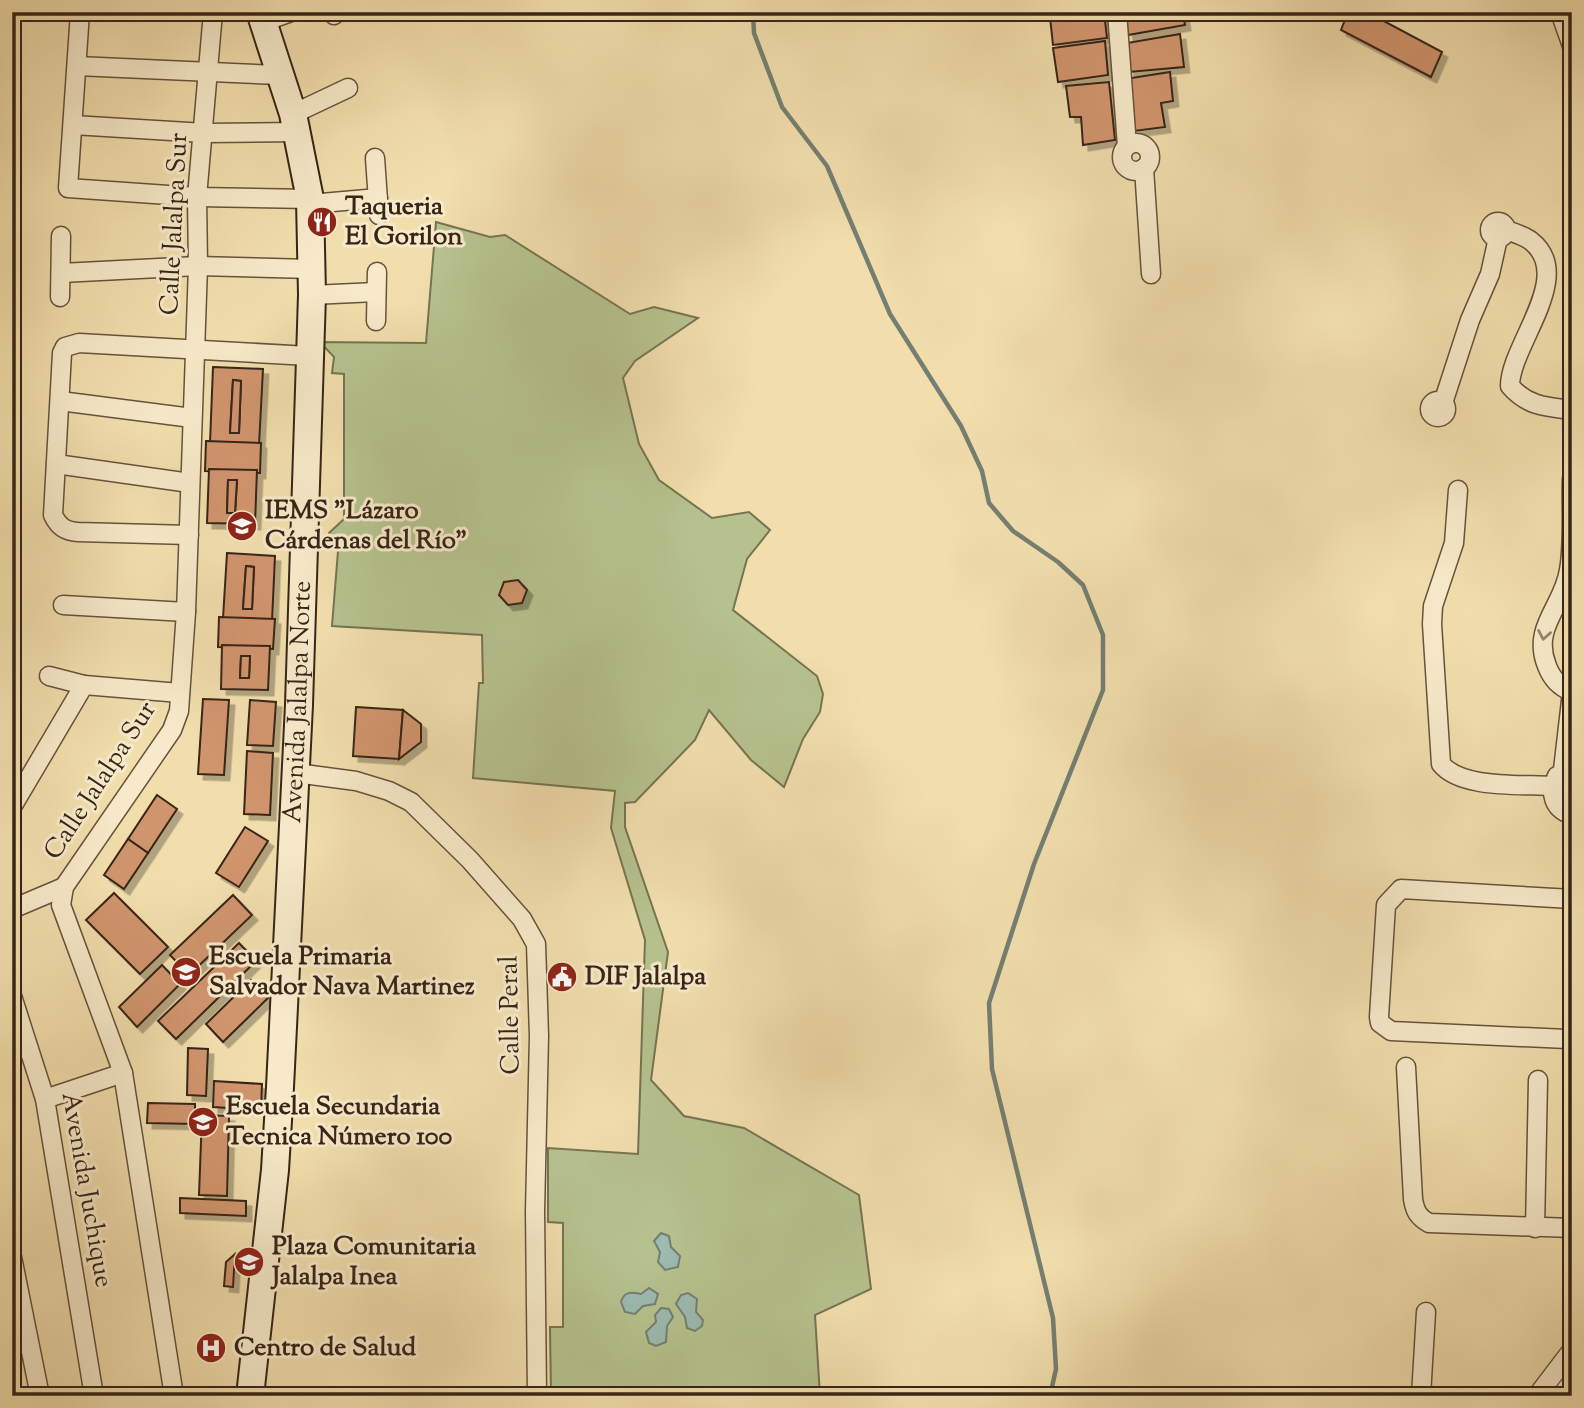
<svg xmlns="http://www.w3.org/2000/svg" width="1584" height="1408" font-family="'Sorts Mill Goudy',serif">
  <defs>
    <filter id="shadow"><feDropShadow dx="5.5" dy="5.5" stdDeviation="0" flood-color="#0004"/></filter>
  </defs>
  <rect width="100%" height="100%" fill="#f2dead"/>
  <filter id="stains"><feTurbulence type="fractalNoise" baseFrequency=".00286" numOctaves="4"/><feColorMatrix values="0 0 0 0 .2 0 0 0 0 .09 0 0 0 0 .02 0 0 0 .5 -.17"/></filter>
  <radialGradient id="worn" r=".72"><stop offset=".6" stop-color="#630" stop-opacity="0"/><stop offset="1" stop-color="#630" stop-opacity=".3"/></radialGradient>
  <path fill="#b6c28e" stroke="#767452" stroke-width="2" d="M436,222L490,237L505,235L630,314L654,307L698,318L635,361L623,378L639,444L659,480L712,518L749,512L770,530L747,559L733,610L817,676L823,694L820,712L803,739L784,787L751,760L709,710L695,740L635,802L625,803V827L668,952L651,1080L684,1116L744,1128L859,1195L871,1289L815,1315L820,1396H551L550,1327H563V1223L548,1222V1148L638,1154L645,940L611,828L615,791L473,778L479,683H483L482,635L332,626L338,551L328,540L329,533L344,519V374L332,373L334,357L320,342L426,343Z"/>
  <g fill="#9cbbb1" stroke="#747f73" stroke-width="2">
    <path d="M661,1233L669,1236L671,1247L680,1256L678,1267L665,1270L658,1262L660,1252L654,1241Z"/>
    <path d="M649,1288L658,1294L655,1304L643,1306L635,1314L625,1312L621,1302C624,1291 631,1292 641,1294Z"/>
    <path d="M688,1293L697,1299L696,1312L703,1320L702,1326L695,1331L687,1328L685,1317L676,1304L681,1295Z"/>
    <path d="M661,1308L669,1309L673,1317L667,1326L666,1342L656,1346L649,1343L646,1332L656,1322L655,1315Z"/>
  </g>
  <g fill="none" stroke-linecap="round" stroke-linejoin="round">
    <path stroke="#747f73" stroke-width="4.5" d="M753,12L754,33L782,107L827,166L890,314L961,426L982,471L989,503L1013,531L1058,562L1083,585L1103,635V690L1034,864L989,1003L992,1069L1053,1318L1056,1369L1050,1396"/>
  </g>
  <g fill="#d1956e" stroke="#372517" stroke-width="2" fill-rule="evenodd" filter="url(#shadow)">
    <path d="M1084,12H1104L1107,38L1053,45L1050,17Z"/>
    <path d="M1125,12H1183L1185,25L1128,35Z"/>
    <path d="M1348,12H1367L1442,52L1431,77L1341,30Z"/>
    <path d="M1180,34L1184,67L1129,72L1127,43Z"/>
    <path d="M1105,41L1108,75L1058,82L1053,48Z"/>
    <path d="M1170,72L1173,101L1161,103L1165,127L1134,131L1125,79Z"/>
    <path d="M1109,82L1115,140L1083,145L1081,117H1070L1066,86Z"/>
    <path d="M213,367L263,369L259,445L210,443ZM233,380L241,381L239,433H230Z"/>
    <path d="M233,380L241,381L239,433H230Z"/>
    <path d="M206,441L261,443L260,473L205,471Z"/>
    <path d="M209,469L257,470L255,524L207,523ZM228,480H237L235,513H227Z"/>
    <path d="M228,480H237L235,513H227Z"/>
    <path d="M227,553L275,556L272,621L223,618ZM246,566L254,567L252,609H243Z"/>
    <path d="M246,566L254,567L252,609H243Z"/>
    <path d="M518,580L527,590L522,603L508,605L499,595L504,582Z"/>
    <path d="M219,617L275,619L273,649L218,647Z"/>
    <path d="M222,645L270,646L268,690L221,689ZM241,656H250L249,678H240Z"/>
    <path d="M241,656H250L249,678H240Z"/>
    <path d="M203,699L229,700L224,775L198,774Z"/>
    <path d="M250,700L276,702L273,746L247,745Z"/>
    <path d="M356,707L403,710L399,759L353,756Z"/>
    <path d="M403,710L421,724V742L399,759Z"/>
    <path d="M247,751L273,753L270,815L244,814Z"/>
    <path d="M157,795L177,809L148,853L128,839Z"/>
    <path d="M245,827L268,841L239,887L216,873Z"/>
    <path d="M128,839L148,853L124,889L104,875Z"/>
    <path d="M114,893L168,947L140,974L86,920Z"/>
    <path d="M233,895L252,915L189,975L170,955Z"/>
    <path d="M239,943L256,961L176,1039L158,1021Z"/>
    <path d="M162,965L180,984L137,1027L119,1007Z"/>
    <path d="M251,980L268,998L223,1042L206,1024Z"/>
    <path d="M188,1048L208,1049L206,1096L187,1095Z"/>
    <path d="M214,1081L262,1084L261,1110L213,1107Z"/>
    <path d="M148,1103L195,1104V1124L147,1123Z"/>
    <path d="M202,1115L229,1116L227,1196L199,1195Z"/>
    <path d="M180,1198L246,1201V1216L180,1213Z"/>
    <path d="M235,1254L233,1287L224,1286L226,1262Z"/>
  </g>
  <g fill="none" stroke-linecap="round" stroke-linejoin="round">
    <g stroke="#66533c" stroke-width="21">
      <g id="street">
        <path d="M80,12L68,188L197,197L310,199"/>
        <path d="M333,12L334,15"/>
        <path d="M1117,12L1127,146"/>
        <path d="M1560,12L1572,46"/>
        <path d="M263,22L291,12"/>
        <path d="M77,66L279,75"/>
        <path d="M293,114L348,88"/>
        <path d="M73,125L205,133L297,132"/>
        <circle cx="1136" cy="157" r="14"/>
        <path d="M375,158L379,215"/>
        <path d="M1144,168L1151,274"/>
        <path d="M310,204L378,198"/>
        <circle cx="1498" cy="230" r="8"/>
        <path d="M1507,230C1514,233 1525,236 1531,241C1576,276 1510,345 1510,386C1527,406 1546,407 1572,410"/>
        <path d="M61,273L198,266L311,269"/>
        <path d="M312,295L376,292"/>
        <path d="M60,297L61,236"/>
        <path d="M376,321L377,272"/>
        <path d="M60,401L192,418"/>
        <circle cx="1438" cy="409" r="8"/>
        <path d="M1443,403L1470,320L1490,274L1498,238"/>
        <path d="M56,464L190,483"/>
        <path d="M1458,490L1454,543L1433,606L1432,624L1441,764C1461,789 1521,784 1553,786"/>
        <path d="M189,535L78,532C65,531 59,527 53,515L62,353L65,347L79,343L309,356"/>
        <path d="M63,605L186,612"/>
        <path d="M49,676L84,685L180,693"/>
        <path d="M1563,770L1572,692C1559,686 1552,679 1547,666C1531,627 1564,606 1569,570C1574,541 1571,508 1572,479"/>
        <path d="M296,773L356,781L389,791L411,802L470,860L522,919L536,944L539,1036L535,1211L537,1396"/>
        <path d="M1557,776C1549,793 1553,809 1572,815"/>
        <path d="M12,807L84,685"/>
        <path d="M1572,899L1401,889L1386,905L1379,1017L1380,1023L1391,1031L1567,1039L1572,1037"/>
        <path d="M12,909L64,887"/>
        <path d="M12,996L45,1099L94,1396"/>
        <path d="M1406,1067L1413,1199C1415,1211 1418,1217 1429,1223L1572,1228"/>
        <path d="M45,1099L123,1073"/>
        <path d="M1535,1228L1538,1080"/>
        <path d="M12,1257L40,1396"/>
        <path d="M174,1396L123,1073L61,905L64,887L172,730L179,711L186,612L198,266L197,197L213,12"/>
        <path d="M1421,1396L1426,1312"/>
        <path d="M1537,1396L1572,1350"/>
        <path d="M1561,1396L1572,1382"/>
      </g>
    </g>
    <g stroke="#372517" stroke-width="30">
      <g id="secondary">
        <path id="s1" d="M250,1396L275,1170L280,1087L299,705L312,295L310,199L293,114L260,12"/>
      </g>
    </g>
    <use href="#street" stroke="#f7eaca" stroke-width="18"/>
    <use href="#secondary" stroke="#f7eaca" stroke-width="26"/>
  </g>
  <defs><path id="oneway-chevron" d="M-2-3.5L2.5 0L-2 3.5" fill="none" stroke-width="1.6" stroke-linecap="round" stroke-linejoin="round" transform="scale(1.75)"/></defs>
  <use stroke="#978870" href="#oneway-chevron" transform="translate(1544 635) rotate(100)"/>
  <defs>
    <g id="restaurant-disc" transform="scale(1.575)"><circle r="9.5" fill="#8f2418" stroke="#f7eaca"/><path d="M-5-6h1v4h1v-4h1v4h1v-4h1v5L-1.5 .5V6h-2V.5L-5-1ZM5-6V6H3V1.5H1.5Q1.5-4 5-6Z" fill="#fff"/></g>
    <g id="school-disc" transform="scale(1.575)"><circle r="9.5" fill="#8f2418" stroke="#f7eaca"/><path d="M0-5L7-2L0 1L-7-2ZM-4 1L0 2.5L4 1V4Q0 6-4 4Z" fill="#fff"/></g>
    <g id="civic-disc" transform="scale(1.575)"><circle r="9.5" fill="#8f2418" stroke="#f7eaca"/><path d="M-.6-6.5H3V-4.5H.6V-3L4-1V1h2V6H-6V1h2V-1L-.6-3ZM-1.2 2.5V6h2.4V2.5Z" fill="#fff"/></g>
    <g id="hospital-disc" transform="scale(1.575)"><circle r="9.5" fill="#8f2418" stroke="#f7eaca"/><path d="M-5-5h3v3.5h4V-5h3V5h-3V1.5h-4V5h-3Z" fill="#fff"/></g>
  </defs>
  <g fill-rule="evenodd">
    <use href="#restaurant-disc" x="322" y="222"/>
    <use href="#school-disc" x="242" y="526"/>
    <use href="#school-disc" x="186" y="972"/>
    <use href="#civic-disc" x="562" y="977"/>
    <use href="#school-disc" x="203" y="1122"/>
    <use href="#school-disc" x="249" y="1262"/>
    <use href="#hospital-disc" x="211" y="1348"/>
  </g>
  <g text-anchor="middle" dominant-baseline="central" stroke-width="6" stroke-linejoin="round" paint-order="stroke">
    <g font-size="26" font-weight="bold" fill="#372517" stroke="#f7eaca" text-anchor="start">
      <text x="345" y="207">Taqueria<tspan x="345" dy="30">El Gorilon</tspan></text>
      <text x="265" y="511">IEMS "Lázaro<tspan x="265" dy="30">Cárdenas del Río"</tspan></text>
      <text x="209" y="957">Escuela Primaria<tspan x="209" dy="30">Salvador Nava Martinez</tspan></text>
      <text x="585" y="977">DIF Jalalpa</text>
      <text x="226" y="1107">Escuela Secundaria<tspan x="226" dy="30">Tecnica Número 100</tspan></text>
      <text x="272" y="1247">Plaza Comunitaria<tspan x="272" dy="30">Jalalpa Inea</tspan></text>
      <text x="234" y="1348">Centro de Salud</text>
    </g>
    <g font-size="26" fill="#372517" stroke="#f7eaca">
      <text transform="translate(175 224) rotate(-87)">Calle Jalalpa Sur</text>
      <text stroke="none"><textPath href="#s1" startOffset="696">Avenida Jalalpa Norte</textPath></text>
      <text transform="translate(101 781) rotate(-57)">Calle Jalalpa Sur</text>
      <text transform="translate(511 1015) rotate(-91)">Calle Peral</text>
      <text transform="translate(86 1190) rotate(80)">Avenida Juchique</text>
    </g>
  </g>
  <rect width="1584" height="1408" fill="none" stroke="#f2dead" stroke-width="42"/>
  <rect x="14" y="14" width="1556" height="1380" fill="none" stroke="#372517" stroke-width="3.5"/>
  <rect x="21" y="21" width="1542" height="1366" fill="none" stroke="#372517" stroke-width="2"/>
  <rect width="100%" height="100%" filter="url(#stains)"/>
  <rect width="100%" height="100%" fill="url(#worn)"/>
</svg>
